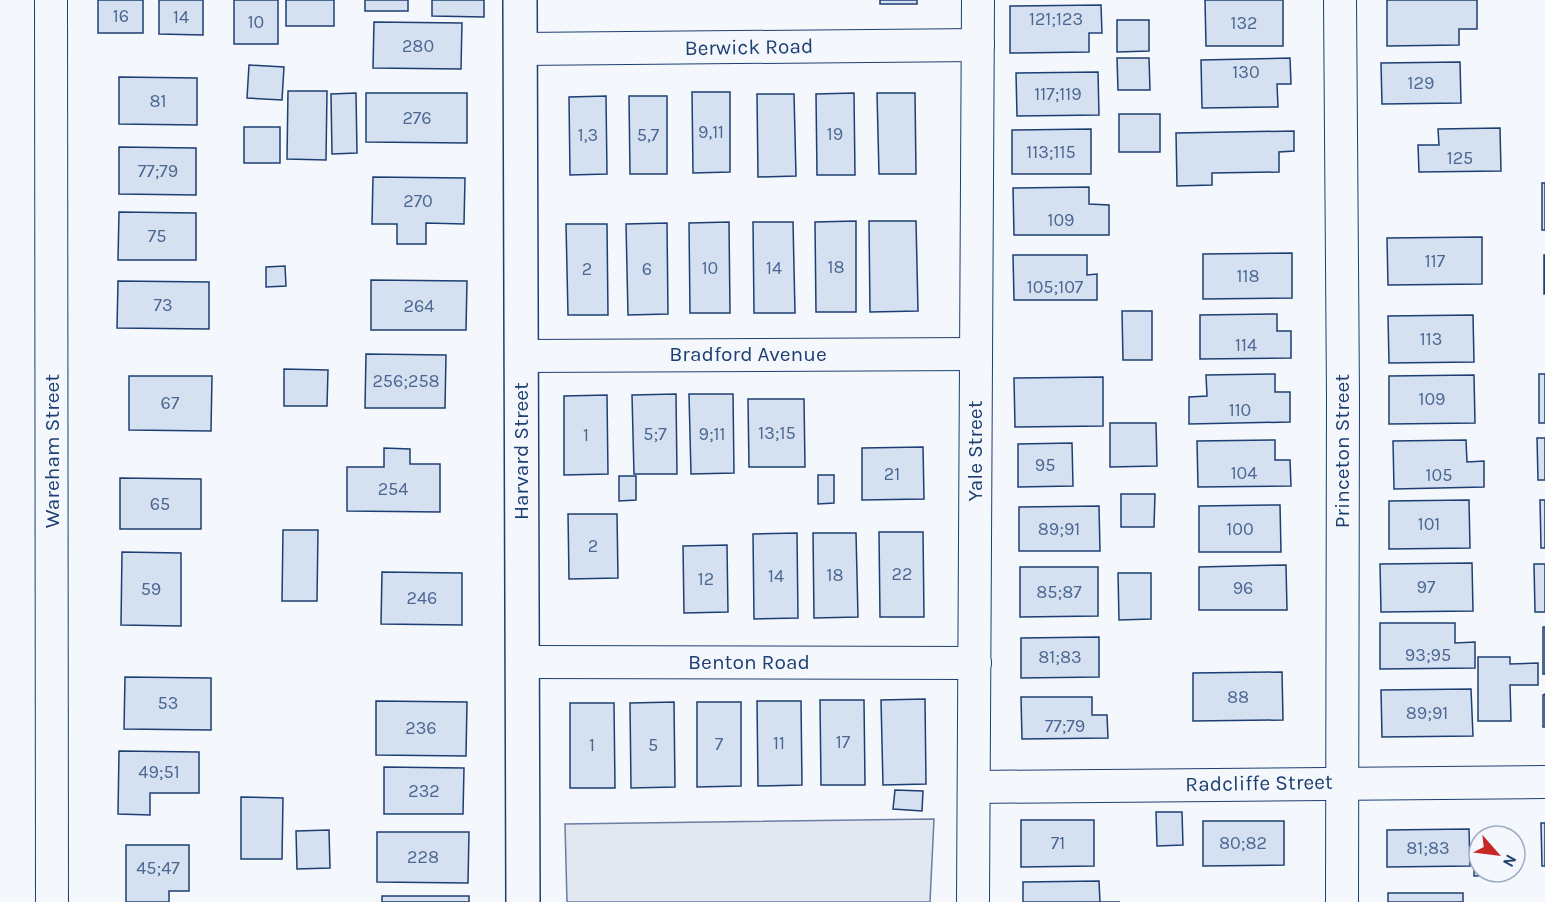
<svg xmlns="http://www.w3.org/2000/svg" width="1545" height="902" font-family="Karla,sans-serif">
  <rect width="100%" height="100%" fill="#f4f7fb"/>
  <path fill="#e3e8f0" stroke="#687fa3" stroke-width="1.5" d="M934,819L930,902H567L565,824Z"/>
  <g fill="#d5e0f0" stroke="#1d3f73" stroke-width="1.5">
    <rect x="98" y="0" width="45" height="33"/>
    <path d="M159,0H203V35L159,34Z"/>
    <rect x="234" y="0" width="44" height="44"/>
    <rect x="286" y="0" width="48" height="26"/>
    <rect x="365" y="0" width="43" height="11"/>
    <path d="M432,0H484V17L432,16Z"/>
    <rect x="880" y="0" width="37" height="4"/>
    <path d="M1205,0H1283V46H1206Z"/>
    <path d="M1387,0H1477V29H1459V45L1387,46Z"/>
    <path d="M1101,5L1102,33H1089V52L1010,53V6Z"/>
    <path d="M1117,20H1149V51L1117,52Z"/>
    <path d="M374,22L462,23L461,69L373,68Z"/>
    <path d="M1117,58H1149L1150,90H1118Z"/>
    <path d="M1290,58L1291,84H1277L1278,107L1202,108L1201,60Z"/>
    <path d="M1460,62L1461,103L1382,104L1381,63Z"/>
    <path d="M249,65L284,67L282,100L247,98Z"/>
    <path d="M1098,72L1099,115L1017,116L1016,73Z"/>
    <path d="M119,77L197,78V125L119,124Z"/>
    <path d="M288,91H327L326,160L287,159Z"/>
    <path d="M692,92H730V172L693,173Z"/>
    <path d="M356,93L357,153L332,154L331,94Z"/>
    <path d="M366,93H467V143L366,142Z"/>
    <path d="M854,93L855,175H817L816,94Z"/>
    <path d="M877,93H915L916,174H879Z"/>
    <path d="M757,94H794L796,176L758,177Z"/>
    <path d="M606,96L607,174L570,175L569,97Z"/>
    <path d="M629,96H667V174H630Z"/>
    <rect x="1119" y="114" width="41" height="38"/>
    <rect x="244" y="127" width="36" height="36"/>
    <path d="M1500,128L1501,171L1419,172L1418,145H1439L1438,129Z"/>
    <path d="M1091,129V174H1012V130Z"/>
    <path d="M1294,131V151L1279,152V172L1212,173V185L1177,186L1176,133Z"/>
    <path d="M119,147L196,148V195L119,194Z"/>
    <path d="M373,177L465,178L464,224L426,223V244H397V224H372Z"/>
    <rect x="1542" y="183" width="3" height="47"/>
    <path d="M1089,187V204L1109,205V235H1014L1013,188Z"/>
    <path d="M119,212L196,213V260H118Z"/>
    <path d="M856,221V312H816L815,222Z"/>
    <path d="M869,221H916L918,311L870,312Z"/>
    <path d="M729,222L730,313H690L689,223Z"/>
    <path d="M753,222H793L795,313H754Z"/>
    <path d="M667,223L668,314L628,315L626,224Z"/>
    <path d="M566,224H607L608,315H568Z"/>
    <path d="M1482,237V284L1388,285L1387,238Z"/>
    <path d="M1292,253V298L1203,299V254Z"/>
    <path d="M1013,255H1087V275L1097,274V300H1014Z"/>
    <rect x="1544" y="255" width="1" height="39"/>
    <path d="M285,266L286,286L266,287V267Z"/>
    <path d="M371,280L467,281L466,330H371Z"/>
    <path d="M118,281L209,282V329L117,328Z"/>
    <path d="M1122,311H1152V360H1123Z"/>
    <path d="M1277,314V331H1291V358L1200,359V315Z"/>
    <path d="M1473,315L1474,362L1389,363L1388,316Z"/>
    <path d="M366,354L446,355L445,408H365Z"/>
    <path d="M284,369L328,370L327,406H284Z"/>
    <path d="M1275,374V392H1290V422L1189,424V397L1207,396L1206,375Z"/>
    <rect x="1539" y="374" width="6" height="49"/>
    <path d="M1474,375L1475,423L1389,424V376Z"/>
    <path d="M129,376H212L211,431L129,430Z"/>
    <path d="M1103,377V426L1015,427L1014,378Z"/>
    <path d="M676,394L677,474H634L632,395Z"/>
    <path d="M689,394H733L734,473L691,474Z"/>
    <path d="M607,395L608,474L564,475V396Z"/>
    <path d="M748,399H804L805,467H749Z"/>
    <path d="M1110,423H1156L1157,466L1110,467Z"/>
    <path d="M1537,438H1545V480H1538Z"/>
    <path d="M1275,440V460H1290L1291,486L1198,487L1197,441Z"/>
    <path d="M1466,440L1467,462L1484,461V487L1394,489L1393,441Z"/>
    <path d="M1072,443L1073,486L1018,487V444Z"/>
    <path d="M923,447L924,499L862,500V448Z"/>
    <path d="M384,448L410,449V464H440V512L347,511V467H384Z"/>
    <path d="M818,475H834V503L818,504Z"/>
    <path d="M619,476H636V500L619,501Z"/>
    <path d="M120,478L201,479V529H120Z"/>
    <path d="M1121,494H1155L1154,527H1121Z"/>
    <path d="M1469,500L1470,548L1389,549V501Z"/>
    <path d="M1540,500H1545V548H1541Z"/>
    <path d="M1280,505L1281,552H1199V506Z"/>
    <path d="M1099,506L1100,551H1019V507Z"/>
    <path d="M568,514H617L618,578L569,579Z"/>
    <path d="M283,530H318L317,601H282Z"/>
    <path d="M879,532H923L924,617H880Z"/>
    <path d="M797,533L798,618L754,619L753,534Z"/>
    <path d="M813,533H856L858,617L814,618Z"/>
    <path d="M727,545L728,612L684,613L683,546Z"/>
    <path d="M122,552L181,553V626L121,625Z"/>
    <path d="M1472,563L1473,611L1381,612L1380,564Z"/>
    <path d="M1534,564H1545V612H1535Z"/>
    <path d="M1286,565L1287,610H1199V567Z"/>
    <path d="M1020,567H1098V616L1020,617Z"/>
    <path d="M382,572L462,573V625L381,624Z"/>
    <path d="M1118,573H1151V619L1119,620Z"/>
    <path d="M1380,623H1455V643L1475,642V668L1380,669Z"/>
    <rect x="1543" y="627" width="2" height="47"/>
    <path d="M1099,637V677L1021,678V638Z"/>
    <path d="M1478,657H1510V664L1538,663V685H1510L1511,721H1478Z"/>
    <path d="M1282,672L1283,720L1193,721V673Z"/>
    <path d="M125,677L211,678V730L124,729Z"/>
    <path d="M1471,689L1473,736L1382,737L1381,690Z"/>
    <path d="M1545,694V727H1543V695Z"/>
    <path d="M1021,697H1092V715H1107L1108,738L1022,739Z"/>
    <path d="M925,699L926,784L883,785L881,700Z"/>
    <path d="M820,700H864L865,785H821Z"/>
    <path d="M376,701L467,702L466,756L376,755Z"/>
    <path d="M757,701H801L802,785L758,786Z"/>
    <path d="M674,702L675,787L631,788L630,703Z"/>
    <path d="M697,702H741V786L697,787Z"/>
    <path d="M570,703H614L615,788H570Z"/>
    <path d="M119,751L199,752V793H150V815L118,814Z"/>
    <path d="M384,767L464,768L463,814H384Z"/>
    <path d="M895,790L923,791L922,811L893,809Z"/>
    <path d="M241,797L283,798L282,859H241Z"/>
    <path d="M1156,812H1182L1183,845L1157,846Z"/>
    <path d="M1021,820H1094V866L1021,867Z"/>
    <path d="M1203,821H1284V865L1203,866Z"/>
    <path d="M1541,823H1545V866H1542Z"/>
    <path d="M1469,829L1470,866L1387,867V830Z"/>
    <path d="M329,830L330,868L297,869L296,831Z"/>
    <path d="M377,832H469L468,883L377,882Z"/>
    <path d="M1474,839H1479V872H1509V875L1474,876Z"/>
    <path d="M126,845H189V891H169V902H126Z"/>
    <path d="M1099,881L1100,902H1120H1023V882Z"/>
    <rect x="1388" y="893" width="75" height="9"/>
    <rect x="382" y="896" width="87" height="6"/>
  </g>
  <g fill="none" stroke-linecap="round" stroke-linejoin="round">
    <g stroke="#1d3f73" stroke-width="34">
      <g id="minor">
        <path d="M51,0L52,902"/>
        <path d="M1340,0L1343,397L1342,902"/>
        <path d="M520,49L978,45"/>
        <path d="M521,356L976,354"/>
        <path d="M523,662L975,663"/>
        <path d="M974,787L1545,782"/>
        <path d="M973,902L978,0"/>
      </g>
    </g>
    <g stroke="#1d3f73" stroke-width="36">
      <path id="secondary" d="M520,0L523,902"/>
    </g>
    <use href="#minor" stroke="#f4f7fb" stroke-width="32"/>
    <use href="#secondary" stroke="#f4f7fb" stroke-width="33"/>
  </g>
  <g text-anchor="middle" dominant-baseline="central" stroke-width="4.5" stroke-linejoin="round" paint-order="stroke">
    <g font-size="18" fill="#4b6792">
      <text x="121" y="16">16</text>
      <text x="181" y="17">14</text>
      <text x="1056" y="19">121;123</text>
      <text x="256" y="22">10</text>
      <text x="1244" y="23">132</text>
      <text x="418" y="46">280</text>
      <text x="1246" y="72">130</text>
      <text x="1421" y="83">129</text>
      <text x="1058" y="94">117;119</text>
      <text x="158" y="101">81</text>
      <text x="417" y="118">276</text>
      <text x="711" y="132">9,11</text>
      <text x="835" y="134">19</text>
      <text x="588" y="135">1,3</text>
      <text x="648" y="135">5,7</text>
      <text x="1051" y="152">113;115</text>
      <text x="1460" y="158">125</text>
      <text x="158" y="171">77;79</text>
      <text x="418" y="201">270</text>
      <text x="1061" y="220">109</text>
      <text x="157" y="236">75</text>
      <text x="1435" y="261">117</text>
      <text x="836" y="267">18</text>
      <text x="710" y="268">10</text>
      <text x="774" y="268">14</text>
      <text x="587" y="269">2</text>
      <text x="647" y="269">6</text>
      <text x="1248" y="276">118</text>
      <text x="1055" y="287">105;107</text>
      <text x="163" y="305">73</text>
      <text x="419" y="306">264</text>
      <text x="1431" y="339">113</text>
      <text x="1246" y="345">114</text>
      <text x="406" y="381">256;258</text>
      <text x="1432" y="399">109</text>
      <text x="170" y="403">67</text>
      <text x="1240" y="410">110</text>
      <text x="777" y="433">13;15</text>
      <text x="655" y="434">5;7</text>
      <text x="712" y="434">9;11</text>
      <text x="586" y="435">1</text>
      <text x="1045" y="465">95</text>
      <text x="1244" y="473">104</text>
      <text x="892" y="474">21</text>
      <text x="1439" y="475">105</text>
      <text x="393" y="489">254</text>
      <text x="160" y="504">65</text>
      <text x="1429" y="524">101</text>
      <text x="1059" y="529">89;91</text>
      <text x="1240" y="529">100</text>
      <text x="593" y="546">2</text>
      <text x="902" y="574">22</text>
      <text x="835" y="575">18</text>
      <text x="776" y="576">14</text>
      <text x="706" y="579">12</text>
      <text x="1426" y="587">97</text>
      <text x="1243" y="588">96</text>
      <text x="151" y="589">59</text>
      <text x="1059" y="592">85;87</text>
      <text x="422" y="598">246</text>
      <text x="1428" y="655">93;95</text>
      <text x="1060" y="657">81;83</text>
      <text x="1238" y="697">88</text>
      <text x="168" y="703">53</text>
      <text x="1427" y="713">89;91</text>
      <text x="1065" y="726">77;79</text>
      <text x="421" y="728">236</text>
      <text x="843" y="742">17</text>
      <text x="779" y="743">11</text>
      <text x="719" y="744">7</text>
      <text x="592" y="745">1</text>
      <text x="653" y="745">5</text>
      <text x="159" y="772">49;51</text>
      <text x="424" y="791">232</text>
      <text x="1058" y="843">71</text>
      <text x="1243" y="843">80;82</text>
      <text x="1428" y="848">81;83</text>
      <text x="423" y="857">228</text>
      <text x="158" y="868">45;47</text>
    </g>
    <g font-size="21" fill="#1d3f73" stroke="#f4f7fb">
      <text transform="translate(749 47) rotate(-1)">Berwick Road</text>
      <text x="748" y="354">Bradford Avenue</text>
      <text transform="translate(52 451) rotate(-90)">Wareham Street</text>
      <text transform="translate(521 451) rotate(-90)">Harvard Street</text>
      <text transform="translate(975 451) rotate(-90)">Yale Street</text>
      <text transform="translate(1342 451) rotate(-90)">Princeton Street</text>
      <text x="749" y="662">Benton Road</text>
      <text transform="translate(1259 783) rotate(-1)">Radcliffe Street</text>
    </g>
  </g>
  <g transform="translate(1497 854) rotate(118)"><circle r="28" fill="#f4f7fb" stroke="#9eadc5" stroke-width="1.5"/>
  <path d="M0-4.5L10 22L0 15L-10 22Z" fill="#c62828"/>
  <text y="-9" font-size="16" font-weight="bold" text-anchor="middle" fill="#1d3f73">N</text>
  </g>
</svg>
